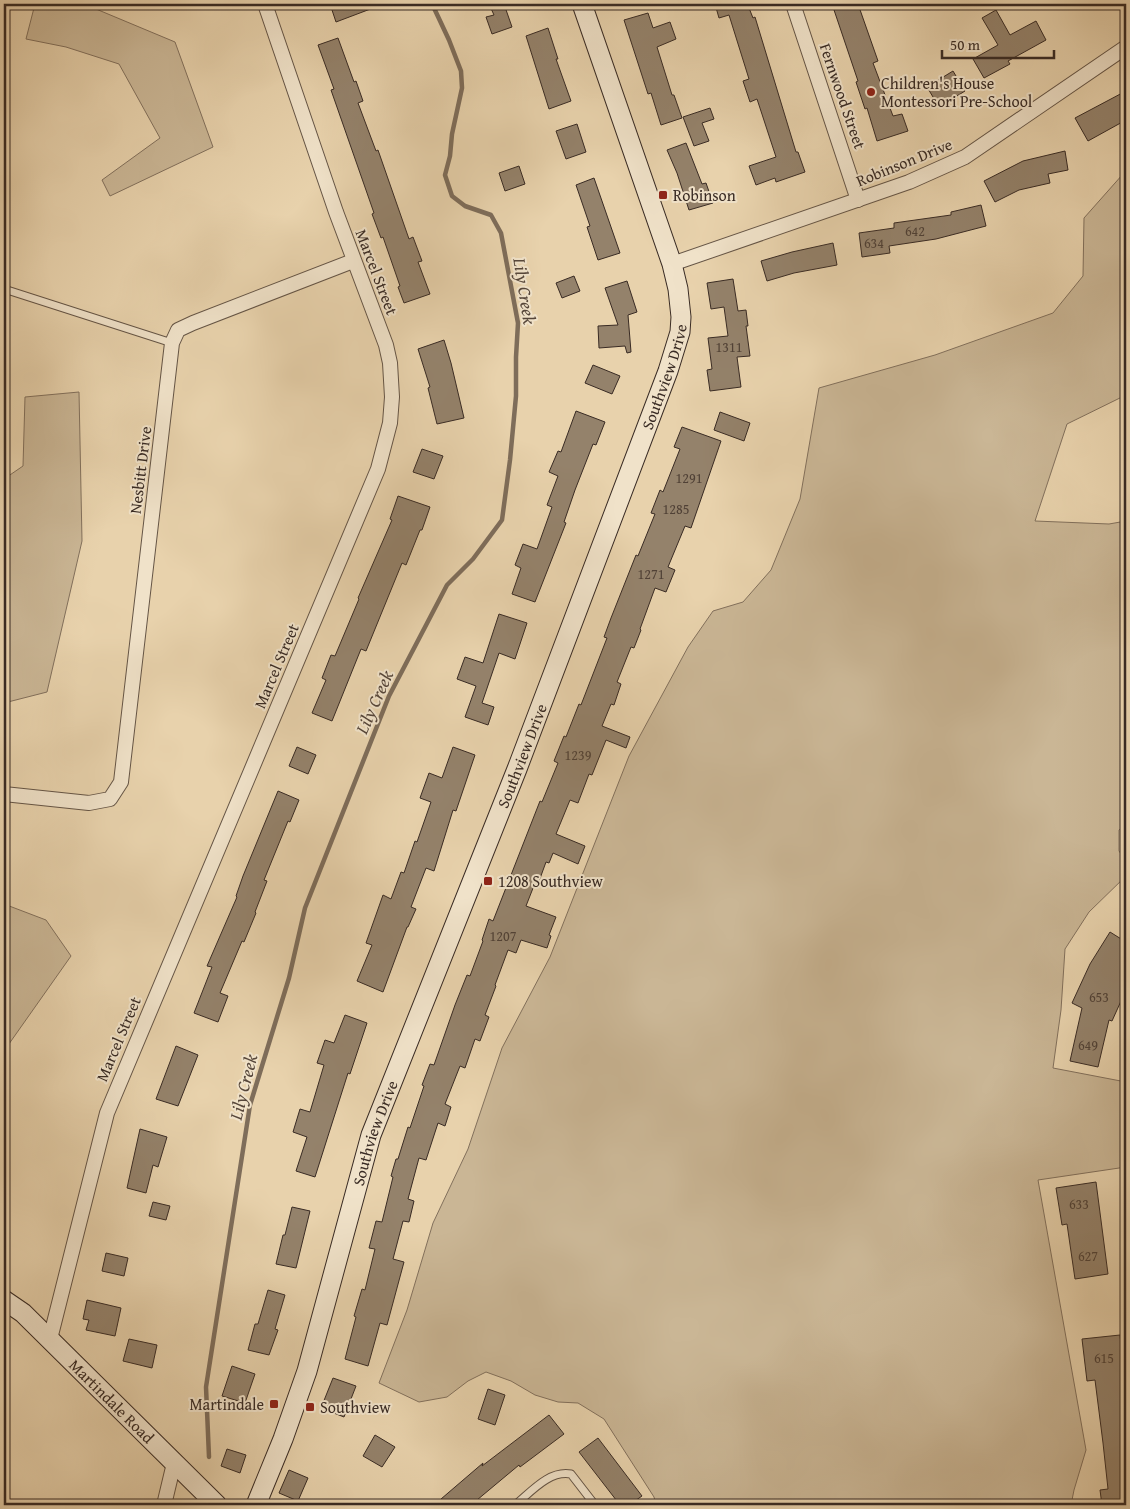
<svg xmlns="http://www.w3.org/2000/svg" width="1130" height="1509" font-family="'Gentium Book Plus',serif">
  <rect width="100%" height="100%" fill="#e8d2ac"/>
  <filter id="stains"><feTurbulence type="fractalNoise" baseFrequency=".004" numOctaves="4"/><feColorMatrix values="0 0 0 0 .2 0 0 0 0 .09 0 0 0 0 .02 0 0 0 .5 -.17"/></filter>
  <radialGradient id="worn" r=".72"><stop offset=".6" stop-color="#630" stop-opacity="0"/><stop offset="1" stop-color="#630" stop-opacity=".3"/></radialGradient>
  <g fill="#cab695" stroke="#82705c">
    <path d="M35,4H84L175,42L213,147L110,196L102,180L160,138L119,64L66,47L26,39Z"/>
    <path d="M1126,173V395L1067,424L1035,521L1109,524L1126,521V824L1119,830V851L1126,861V876L1089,912L1065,949L1061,1010L1053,1068L1126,1082V1167L1038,1180L1086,1450L1074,1490L1071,1505H656L654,1497L604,1419L578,1403L558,1402L535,1395L511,1381L486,1372L468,1381L447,1397L419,1402L379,1383L407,1310L433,1223L468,1149L502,1048L550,957L629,756L688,647L713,611L743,602L771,570L800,499L819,388L935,355L1053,313L1083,276L1084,218L1123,174Z"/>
    <path d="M79,392L82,541L47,692L4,703V479L23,466L25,397Z"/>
    <path d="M4,904L46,920L71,956L4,1051Z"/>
  </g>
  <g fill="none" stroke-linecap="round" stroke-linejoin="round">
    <path stroke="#7e6d5a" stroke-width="4.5" d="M209,1457L206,1387L250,1105L289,978L305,908L389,696L447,585L473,559L502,520L510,460L516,396V357L518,323L501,233L491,215L465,206L452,196L445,175L450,156L452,134L462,88L461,71L449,40L434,8L433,4"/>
  </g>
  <g fill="#94826b" stroke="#392b24">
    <path d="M330,4H381V5L336,22Z"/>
    <path d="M489,4H504L512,27L492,34L486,17L494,15Z"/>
    <path d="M715,4H754V6L749,8L753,18L755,17L796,152H798L805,172L776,182L775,178L756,185L749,166L776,157L757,99L750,102L743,81L749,79L729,15L719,18Z"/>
    <path d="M832,4H858L878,61L873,63L893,116L902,114L908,131L877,141L867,108L865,109L856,82L858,81Z"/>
    <path d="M996,10L1010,35L1036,21L1046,40L1008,61L1010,64L984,78L973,59L998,45L982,18Z"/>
    <path d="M648,13L653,28L670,22L676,39L657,47L672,95H674L682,118L661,125L651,93L648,94L624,20Z"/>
    <path d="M548,28L558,59H556L571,101L549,109L526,36Z"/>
    <path d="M338,38L354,82L356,81L363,101L358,103L376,151L378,150L409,239L413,237L422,261L418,262L430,294L404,303L398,287L400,286L383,237L381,238L372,214L374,213L331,90L334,89L318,45Z"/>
    <path d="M953,71L965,91L939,107L927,87Z"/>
    <path d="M1126,91V120L1088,141L1075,118Z"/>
    <path d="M710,108L714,119L702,123L709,141L694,146L683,117Z"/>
    <path d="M577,124L586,152L566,159L556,131Z"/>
    <path d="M686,143L702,184L706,183L713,203L689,210L677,173L667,150Z"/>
    <path d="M1065,151L1068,170L1048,174L1050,183L1019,190L995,202L984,181L1023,161Z"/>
    <path d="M519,166L525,184L505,191L499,173Z"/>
    <path d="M594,178L620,253L598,260L587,227L590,226L576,185Z"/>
    <path d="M981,205L986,226L936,239L889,246L890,253L862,257L859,233L894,228V223L951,215V212Z"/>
    <path d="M833,243L837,265L794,273L767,281L761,261L792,252Z"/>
    <path d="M574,276L580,291L562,298L556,283Z"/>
    <path d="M733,279L738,311L746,310L748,326H746L750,356L737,357L741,387L710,391L707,370L712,369L708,338L728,336L724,307L711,309L707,283Z"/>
    <path d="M627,281L637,312L628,315L631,352L627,353L625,346L599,348L598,326L618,325L605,288Z"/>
    <path d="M444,340L451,363L464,418L437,424L428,388L430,387L418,349Z"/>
    <path d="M593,365L620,376L612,394L585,383Z"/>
    <path d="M576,411L605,422L596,445L593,444L575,490L564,522L566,523L535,602L512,594L521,568L515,565L523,544L537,549L552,507L547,505L558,476L549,472L558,451L561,452Z"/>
    <path d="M720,412L750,423L744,441L714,430Z"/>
    <path d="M682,427L721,441L691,528L685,526L668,567L675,570L666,592L655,588L640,629L641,630L634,648L631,647L617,682L621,684L614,705L611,704L602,726L630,737L626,748L606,740L592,775L589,774L578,803L570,800L556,834L585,846L578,864L553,853L549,863L546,862L538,884L535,883L526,906L556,917L549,935L551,936L547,948L521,940L516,953L508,950L495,985L496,986L485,1015L489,1017L480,1041L475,1039L465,1068L460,1066L445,1104L451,1107L445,1126L438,1123L426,1160L419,1158L408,1199L414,1201L409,1222L403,1221L393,1259L404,1262L387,1325L380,1323L368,1366L345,1359L356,1317L354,1316L362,1289L365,1290L375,1249L369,1248L376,1221L382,1222L393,1177L391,1176L396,1159H398L408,1127L410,1128L424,1086L422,1085L430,1064L434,1065L455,1005L467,975L470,976L483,941L482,940L489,919L493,921L540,801L542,802L558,763L554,761L564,736L566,737L579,704L581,705L607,638L604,637L611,618L636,555L638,556L655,514L651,513L660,490L663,492L680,449L674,447Z"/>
    <path d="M422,449L443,456L434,479L413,472Z"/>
    <path d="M398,496L430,507L422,530H420L406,565L402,563L366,651L361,649L332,721L312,713L326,680L322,678L331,655L335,656L359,599L358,598L392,520L390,519Z"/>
    <path d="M499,614L527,623L515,659L499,653L482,703L494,707L488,725L465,717L476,686L457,679L465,657L483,663Z"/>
    <path d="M297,747L316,755L308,774L289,766Z"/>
    <path d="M453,747L475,755L456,811L453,810L434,871L426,868L411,907L416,909L408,927H407L383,992L357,981L372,945L366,943L383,895L391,899L401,872L404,873L415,841L417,842L431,802L420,798L429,773L442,778Z"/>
    <path d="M278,791L299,800L290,822L288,821L264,880L267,881L255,912L256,913L244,942L242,941L220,993L228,996L218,1022L194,1013L212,967L207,966L237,897L236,896L243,876Z"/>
    <path d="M1110,932L1126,942V990L1112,1021L1109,1020L1098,1067L1070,1061L1082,1008L1072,1003L1090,964Z"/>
    <path d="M345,1015L367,1023L350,1074L348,1073L315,1177L296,1171L307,1137L293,1132L300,1109L310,1112L324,1065L317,1063L325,1040L334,1043Z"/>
    <path d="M176,1046L198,1055L178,1106L156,1099Z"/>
    <path d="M140,1129L167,1137L158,1167L153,1165L146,1193L127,1188Z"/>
    <path d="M1096,1182L1108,1274L1075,1279L1067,1224L1062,1225L1056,1188Z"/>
    <path d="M153,1202L170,1206L166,1220L149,1216Z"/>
    <path d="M292,1207L310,1211L296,1268L276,1264L283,1235H285Z"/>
    <path d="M106,1253L128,1258L124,1276L102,1271Z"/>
    <path d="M268,1290L285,1295L275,1329L278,1330L269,1355L248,1350L255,1324H258Z"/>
    <path d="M87,1300L121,1308L115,1336L86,1330L89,1320L83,1319Z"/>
    <path d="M1120,1335L1126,1390V1505H1102L1100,1490L1108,1489L1103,1443L1095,1380L1087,1381L1082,1339Z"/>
    <path d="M129,1339L157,1345L152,1368L123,1361Z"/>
    <path d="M232,1366L255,1374L245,1403L222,1396Z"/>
    <path d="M333,1378L356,1386L344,1417L321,1408Z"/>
    <path d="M488,1389L505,1395L495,1425L478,1419Z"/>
    <path d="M549,1415L564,1434L520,1467L519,1465L471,1505H446L441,1499L483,1463L482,1466Z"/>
    <path d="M375,1435L395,1447L382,1467L363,1456Z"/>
    <path d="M598,1438L642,1496L629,1505H620L579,1452Z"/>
    <path d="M227,1449L246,1455L240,1473L221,1466Z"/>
    <path d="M289,1470L308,1478L298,1501L279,1493Z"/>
  </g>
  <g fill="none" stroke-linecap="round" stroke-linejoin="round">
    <g stroke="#655546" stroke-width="9">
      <g id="lane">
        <path d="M4,289L172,343"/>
        <path d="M515,1505C531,1492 549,1470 571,1474L595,1505"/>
      </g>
    </g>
    <g stroke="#655546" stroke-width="16">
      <g id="street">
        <path d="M793,4L858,200"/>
        <path d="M672,264L909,182L965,157L1126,47"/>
        <path d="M4,794L89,803L110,799L121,782L172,343L178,330L193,323L353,261"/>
        <path d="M50,1339L107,1113L378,469L390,423L392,397L390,363L386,345L336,212L265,4"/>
        <path d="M164,1505L174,1463"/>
      </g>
    </g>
    <g stroke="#392b24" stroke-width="21">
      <g id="secondary">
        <path id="s1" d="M4,1300L23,1313L217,1505"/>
        <path id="s2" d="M256,1505L283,1439L307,1371L371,1135L517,769L668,371L680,332L681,317L678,289L672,264L582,4"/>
      </g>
    </g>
    <use href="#lane" stroke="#f0e2c9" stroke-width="7"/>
    <use href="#street" stroke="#f0e2c9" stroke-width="14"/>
    <use href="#secondary" stroke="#f0e2c9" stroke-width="19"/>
  </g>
  <g fill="#8f2418" stroke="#f0e2c9" stroke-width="2">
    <circle cx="871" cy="92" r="5"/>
    <rect x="658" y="190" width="10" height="10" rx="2.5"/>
    <rect x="483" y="876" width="10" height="10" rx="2.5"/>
    <rect x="269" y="1399" width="10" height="10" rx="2.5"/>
    <rect x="305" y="1402" width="10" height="10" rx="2.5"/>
  </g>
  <g text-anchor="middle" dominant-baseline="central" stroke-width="4" stroke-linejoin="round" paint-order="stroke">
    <g font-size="14" fill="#504136">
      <text x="915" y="231">642</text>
      <text x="874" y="243">634</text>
      <text x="729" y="347">1311</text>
      <text x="689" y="478">1291</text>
      <text x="676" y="509">1285</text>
      <text x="651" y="574">1271</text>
      <text x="578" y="755">1239</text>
      <text x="503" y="936">1207</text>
      <text x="1099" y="997">653</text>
      <text x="1088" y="1045">649</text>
      <text x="1079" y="1204">633</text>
      <text x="1088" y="1256">627</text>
      <text x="1104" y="1358">615</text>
    </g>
    <g font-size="16" fill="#392b24" stroke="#f0e2c9" text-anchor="start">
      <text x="881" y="83">Children's House<tspan x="881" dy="18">Montessori Pre-School</tspan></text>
      <text x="673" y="195">Robinson</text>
      <text x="498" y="881">1208 Southview</text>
      <text x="264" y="1404" text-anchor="end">Martindale</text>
      <text x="320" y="1407">Southview</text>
    </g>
    <g font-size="16" fill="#392b24" stroke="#f0e2c9">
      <text transform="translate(843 96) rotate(71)">Fernwood Street</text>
      <text transform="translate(904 162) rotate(-22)">Robinson Drive</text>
      <text transform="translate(377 272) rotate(69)">Marcel Street</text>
      <text stroke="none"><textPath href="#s2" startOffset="1201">Southview Drive</textPath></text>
      <text transform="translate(140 470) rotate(-83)">Nesbitt Drive</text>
      <text transform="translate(276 666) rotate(-67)">Marcel Street</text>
      <text stroke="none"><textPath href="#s2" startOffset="796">Southview Drive</textPath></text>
      <text transform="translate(118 1039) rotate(-67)">Marcel Street</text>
      <text stroke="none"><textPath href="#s2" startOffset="391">Southview Drive</textPath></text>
      <text stroke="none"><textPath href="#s1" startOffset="148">Martindale Road</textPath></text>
    </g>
    <g font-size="18" font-style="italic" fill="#56463a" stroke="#f0e2c9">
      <text transform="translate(525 291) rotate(81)">Lily Creek</text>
      <text transform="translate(374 702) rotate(-66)">Lily Creek</text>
      <text transform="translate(243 1087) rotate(-76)">Lily Creek</text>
    </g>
  </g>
  <rect width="1130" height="1509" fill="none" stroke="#e8d2ac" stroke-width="20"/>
  <rect x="5" y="5" width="1120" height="1499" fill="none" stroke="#392b24" stroke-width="2.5"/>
  <rect x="10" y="10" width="1110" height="1489" fill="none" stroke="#392b24"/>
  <path d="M942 50v8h112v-8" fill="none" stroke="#392b24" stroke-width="2.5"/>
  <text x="950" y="50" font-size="15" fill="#392b24" stroke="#f0e2c9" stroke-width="4" paint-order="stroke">50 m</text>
  <rect width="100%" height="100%" filter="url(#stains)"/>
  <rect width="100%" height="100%" fill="url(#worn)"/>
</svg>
